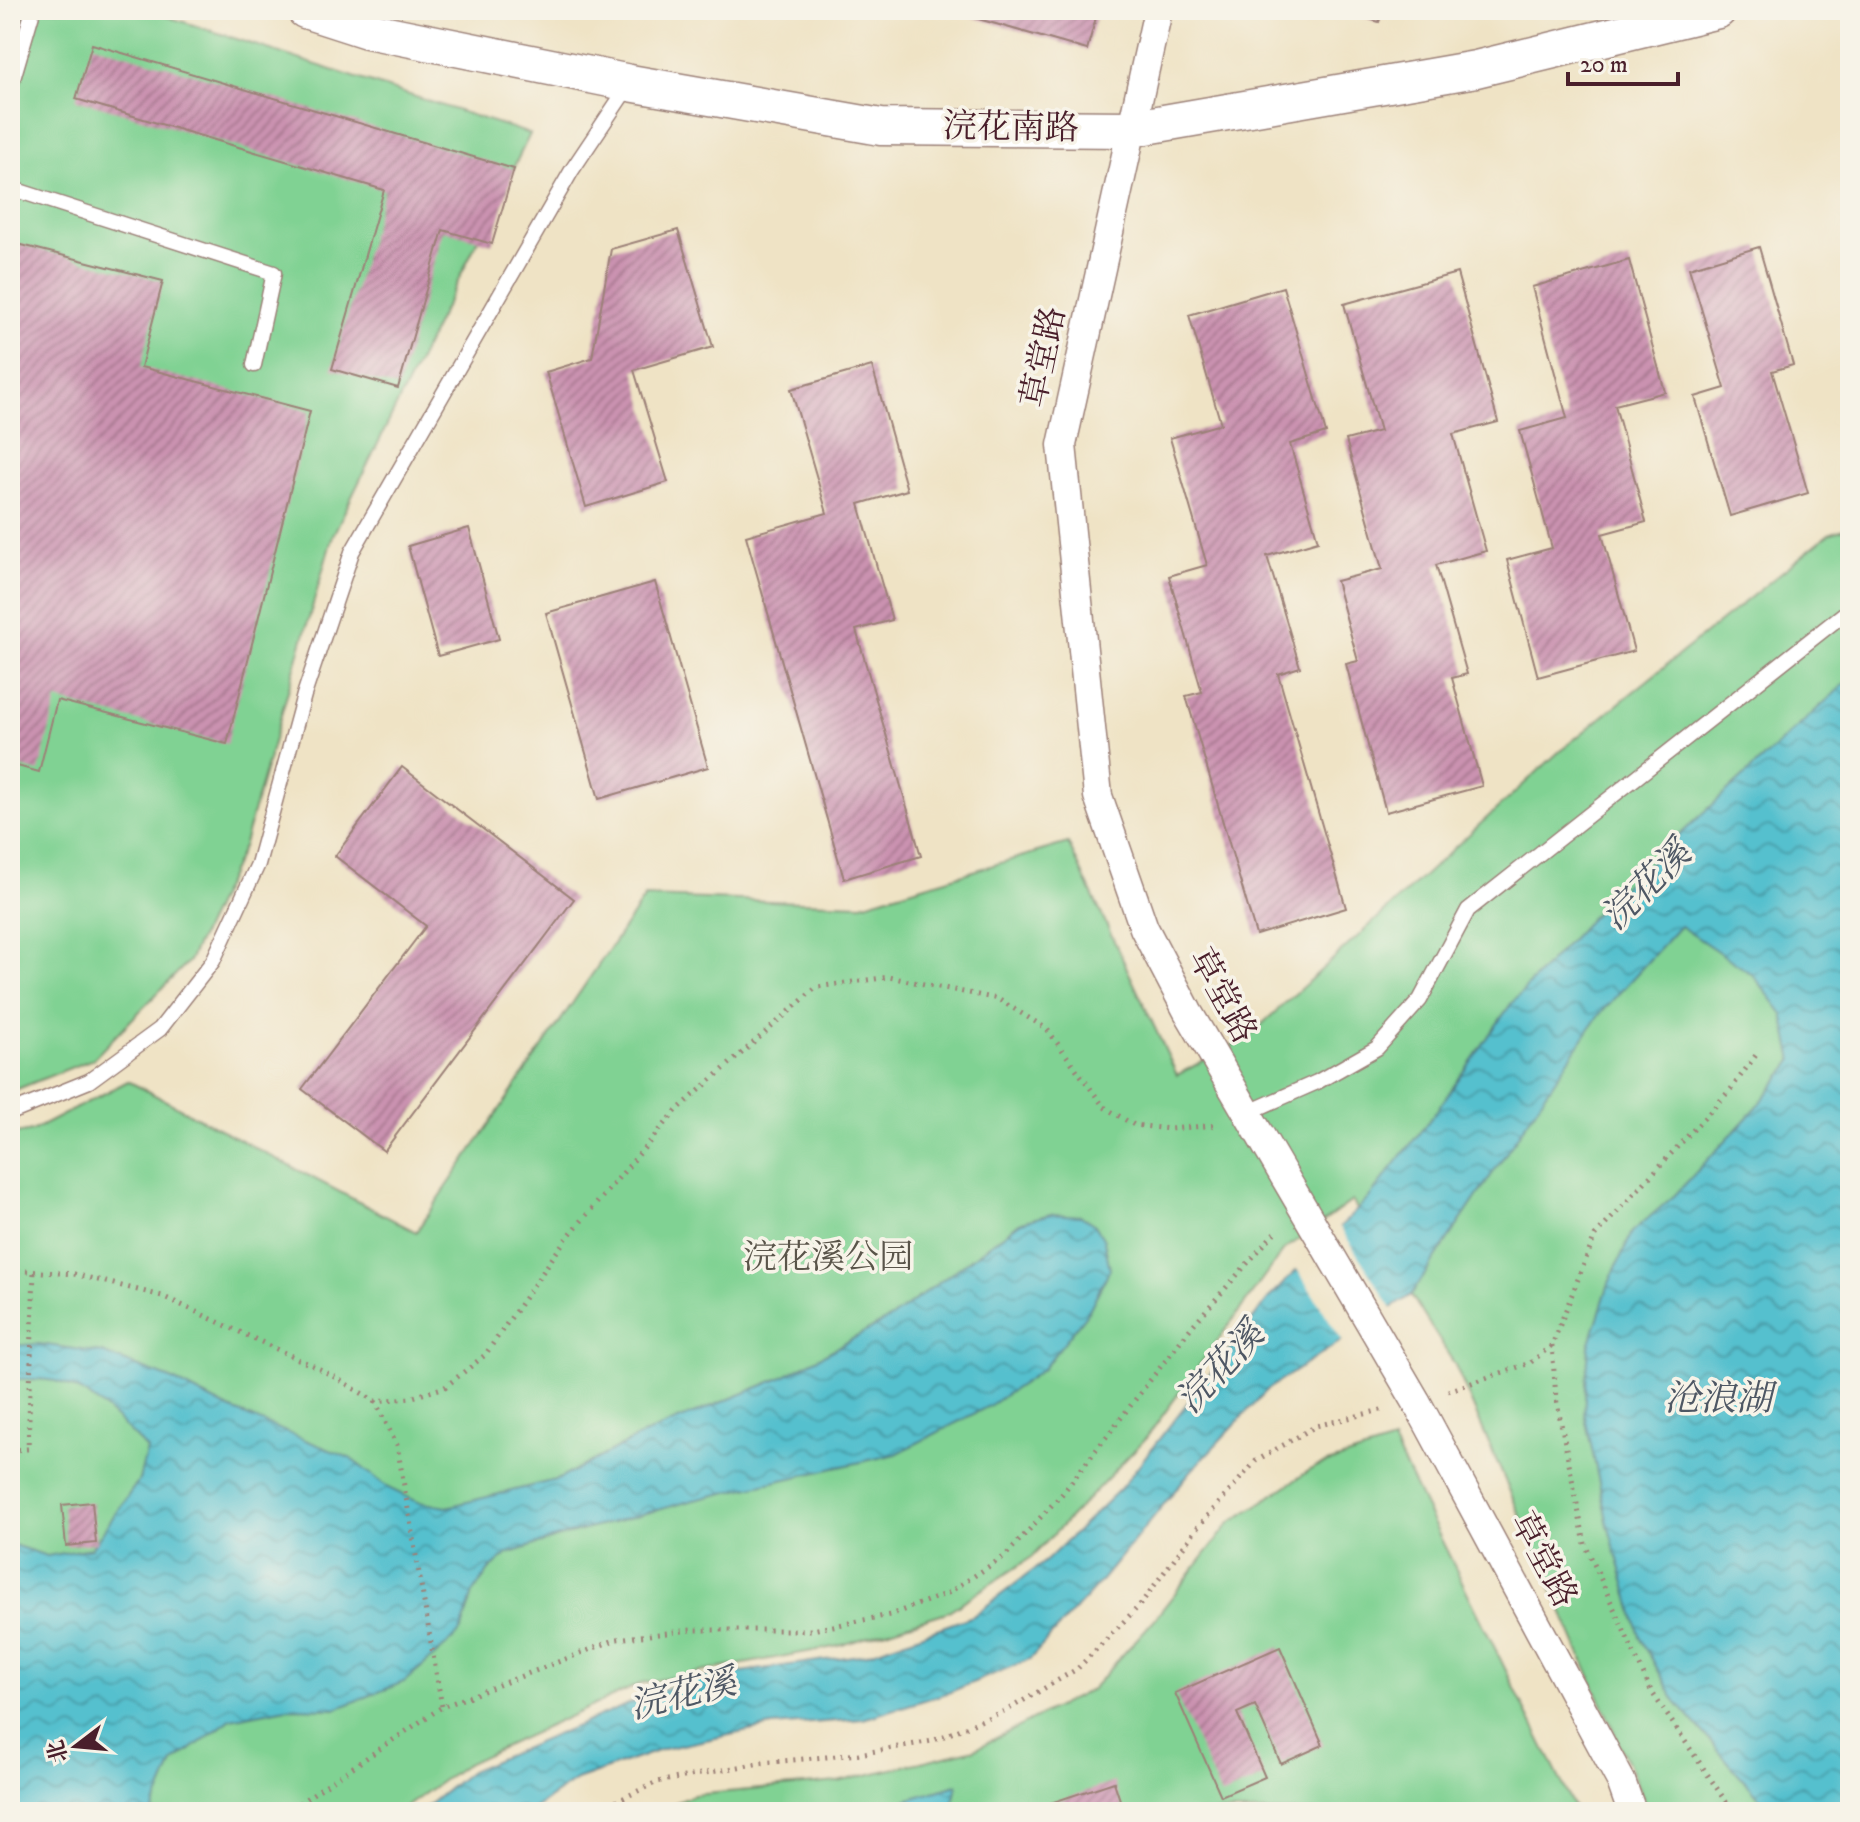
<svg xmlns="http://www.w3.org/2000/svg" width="1860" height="1822" font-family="'IM FELL DW Pica','Noto Serif SC',serif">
  <defs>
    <pattern id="water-waves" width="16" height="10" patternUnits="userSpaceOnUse" patternTransform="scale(2)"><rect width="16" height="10" fill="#54c0ce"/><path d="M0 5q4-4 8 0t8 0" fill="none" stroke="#489ba7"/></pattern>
    <pattern id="building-hatch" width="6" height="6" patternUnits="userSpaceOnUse" patternTransform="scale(2)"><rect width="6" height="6" fill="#ca92b0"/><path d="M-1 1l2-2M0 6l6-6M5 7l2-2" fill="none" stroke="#a6778f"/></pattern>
  </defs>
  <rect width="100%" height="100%" fill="#f7f3e8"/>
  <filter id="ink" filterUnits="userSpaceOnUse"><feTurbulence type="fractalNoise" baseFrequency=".0125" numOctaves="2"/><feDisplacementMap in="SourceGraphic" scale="16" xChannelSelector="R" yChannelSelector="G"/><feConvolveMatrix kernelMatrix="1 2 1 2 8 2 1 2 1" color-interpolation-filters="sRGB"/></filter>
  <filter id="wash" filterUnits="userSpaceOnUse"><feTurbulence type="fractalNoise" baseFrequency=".006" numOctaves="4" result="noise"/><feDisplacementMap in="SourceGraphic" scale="32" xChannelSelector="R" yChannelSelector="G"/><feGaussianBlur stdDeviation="1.8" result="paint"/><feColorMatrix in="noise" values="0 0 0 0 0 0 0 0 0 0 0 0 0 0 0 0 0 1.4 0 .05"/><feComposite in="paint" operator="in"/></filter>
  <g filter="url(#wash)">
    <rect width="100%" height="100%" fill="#efe3c5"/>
    <g fill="#80d293" stroke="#65785f" stroke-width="2">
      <path d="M10,10H147L530,134L333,535L243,847L189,961L93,1059L10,1092Z"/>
      <path d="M1850,527V1812H1649L1455,1365L1352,1201L1284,1250L1146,1438L1032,1557L947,1612L839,1646L642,1683L464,1765L399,1812H10V1135L32,1131L128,1081L416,1232L645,897L862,904L1068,843L1177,1075L1248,1037L1561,750L1829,534Z"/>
      <path d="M1393,1442L1576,1812H654L694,1795L838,1782L975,1749L1092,1689L1153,1621L1230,1523L1315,1467Z"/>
    </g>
    <g fill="url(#water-waves)" stroke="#4f707c" stroke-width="2">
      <path d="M1850,679V1812H1772L1675,1701L1641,1639L1608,1525L1584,1412L1589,1346L1609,1283L1632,1232L1675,1195L1756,1108L1793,1061L1783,1014L1753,975L1680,926L1598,1016L1411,1295L1268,1389L1190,1472L1102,1580L1030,1659L950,1692L863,1719L772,1726L663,1749L576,1780L529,1812H420L470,1771L686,1680L867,1654L973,1616L1047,1560L1120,1489L1271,1296L1367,1200L1435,1113L1511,1004L1599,909Z"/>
      <path d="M1051,1214L1081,1216L1095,1225L1104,1240L1110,1269L1088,1312L1042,1370L989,1406L896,1454L694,1500L562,1536L508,1554L489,1570L473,1593L462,1629L454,1639L404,1682L336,1709L287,1708L231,1719L173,1763L152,1812H10V1544L47,1556L91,1548L139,1480L147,1449C122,1424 91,1389 55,1381C41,1378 24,1379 10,1379V1346L39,1344L102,1353L171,1379L227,1408L350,1458L390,1489L418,1502L447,1507L559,1479L642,1435L783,1377L891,1318L1021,1222Z"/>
      <path d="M957,1785L951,1812H865Z"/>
    </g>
    <path fill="#efe3c5" d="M1338,1224L1394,1312L1345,1345L1295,1266Z"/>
    <g id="blocks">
      <g fill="url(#building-hatch)">
        <path d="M947,10H1098L1087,50Z"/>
        <path d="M1341,10H1383L1379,22Z"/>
        <path d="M92,44L514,169L492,244L443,230L398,388L332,369L384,190L76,99Z"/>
        <path d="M678,230L713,347L634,370L668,482L586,507L546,372L592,358L611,249Z"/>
        <path d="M10,242L163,281L141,367L310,411L227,744L57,700L39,772L10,764Z"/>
        <path d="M1759,247L1793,365L1772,371L1808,493L1730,516L1695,397L1725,388L1689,268Z"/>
        <path d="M1629,260L1665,392L1615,405L1646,522L1602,534L1634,651L1538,677L1507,560L1552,548L1520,431L1567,418L1532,287Z"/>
        <path d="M1457,273L1498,422L1453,434L1486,551L1436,565L1467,674L1452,678L1482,786L1386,812L1346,664L1358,661L1336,581L1382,569L1346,440L1380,431L1344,304Z"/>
        <path d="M1283,287L1326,433L1290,444L1318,541L1267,556L1300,667L1278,674L1346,908L1256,935L1186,696L1202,692L1169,576L1207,565L1170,438L1221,424L1189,315Z"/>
        <path d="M872,366L907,490L859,504L892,620L856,630L921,856L844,879L746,536L827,513L791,389Z"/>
        <path d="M469,528L499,639L438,656L408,546Z"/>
        <path d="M655,582L708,767L599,799L546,613Z"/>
        <path d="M402,767L574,899L384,1151L302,1089L426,926L335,856Z"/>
        <path d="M92,1502L96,1543L66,1546L62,1505Z"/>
        <path d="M1280,1647L1323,1745L1281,1764L1255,1705L1237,1713L1265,1777L1221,1796L1175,1693Z"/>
        <path d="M1114,1782L1124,1812H1037L1035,1808Z"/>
      </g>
    </g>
  </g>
  <g filter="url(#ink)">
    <use href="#blocks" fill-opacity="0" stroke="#9c8178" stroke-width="2"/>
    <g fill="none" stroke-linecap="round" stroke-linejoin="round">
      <g stroke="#9c8178" stroke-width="17">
        <g id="service">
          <path d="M10,89L33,10"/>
          <path d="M10,188L274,273L254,365"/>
          <path d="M10,1113L89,1081L160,1029L213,961L258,864L304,695L352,552L572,170L629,85"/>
          <path d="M1247,1113L1317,1082L1377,1048L1420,1000L1468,910L1850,609"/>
        </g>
      </g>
      <g stroke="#9c8178" stroke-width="31">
        <path id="minor" d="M1158,10L1062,445L1098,796L1144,928L1188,1012L1416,1401L1621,1781L1632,1812"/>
      </g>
      <g stroke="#9c8178" stroke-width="39">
        <path id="tertiary" d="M305,10L367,30L630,83L881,127L1129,129L1476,69L1718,10"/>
      </g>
      <g stroke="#9c8178" stroke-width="5" stroke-dasharray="2 6" stroke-linecap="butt">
        <path d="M10,1270L74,1274L162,1296L324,1371L375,1401L410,1398L445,1387L485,1355L565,1240L677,1110L817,987L889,977L998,999L1047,1029L1104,1107L1134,1125L1169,1129L1217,1125"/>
        <path d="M1552,1345L1556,1398L1585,1544L1651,1691L1733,1812"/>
        <path d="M1448,1391L1530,1363L1552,1345L1595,1236L1731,1089L1759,1051"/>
        <path d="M375,1401L397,1445L442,1707"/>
        <path d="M10,1450L28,1449L34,1271"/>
        <path d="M286,1812L442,1707L617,1639L691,1630H812L890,1615L948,1593L1005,1556L1062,1494L1193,1325L1277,1230"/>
        <path d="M594,1812L657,1782L760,1763L859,1754L932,1741L1009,1709L1077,1669L1139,1606L1198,1527L1256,1461L1316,1426L1385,1409"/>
      </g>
      <use href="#service" stroke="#fff" stroke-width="14"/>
      <use href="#minor" stroke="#fff" stroke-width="28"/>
      <use href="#tertiary" stroke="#fff" stroke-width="36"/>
    </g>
  </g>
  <g text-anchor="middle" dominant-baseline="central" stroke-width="7" stroke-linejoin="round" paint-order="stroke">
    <g font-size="34" fill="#4a1f2b" stroke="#f7f3e8">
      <text transform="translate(1011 128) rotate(1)">浣花南路</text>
      <text transform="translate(1044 357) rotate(-78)">草堂路</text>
      <text transform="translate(1222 996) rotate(61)">草堂路</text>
      <text transform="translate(1543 1560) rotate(62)">草堂路</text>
    </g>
    <g font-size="34" fill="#5a554a" stroke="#f7f3e8">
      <text x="828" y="1258">浣花溪公园</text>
    </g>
    <g font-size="36" font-style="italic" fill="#4e5764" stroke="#f7f3e8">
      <text transform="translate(1647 886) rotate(-45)">浣花溪</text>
      <text transform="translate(1221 1368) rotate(-47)">浣花溪</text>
      <text x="1718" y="1399">沧浪湖</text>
      <text transform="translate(683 1695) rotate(-14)">浣花溪</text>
    </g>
  </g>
  <rect width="1860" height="1822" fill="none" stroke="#f7f3e8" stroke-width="40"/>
  <g transform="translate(76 1746) rotate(254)" stroke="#f7f3e8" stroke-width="6" paint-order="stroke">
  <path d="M0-6L14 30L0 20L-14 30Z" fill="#4a1f2b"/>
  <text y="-12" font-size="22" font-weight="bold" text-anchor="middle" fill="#4a1f2b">北</text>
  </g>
  <path d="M1568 72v12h110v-12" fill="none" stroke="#4a1f2b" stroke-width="4"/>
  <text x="1580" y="72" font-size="24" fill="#4a1f2b" stroke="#f7f3e8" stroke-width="6" paint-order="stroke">20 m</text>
</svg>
